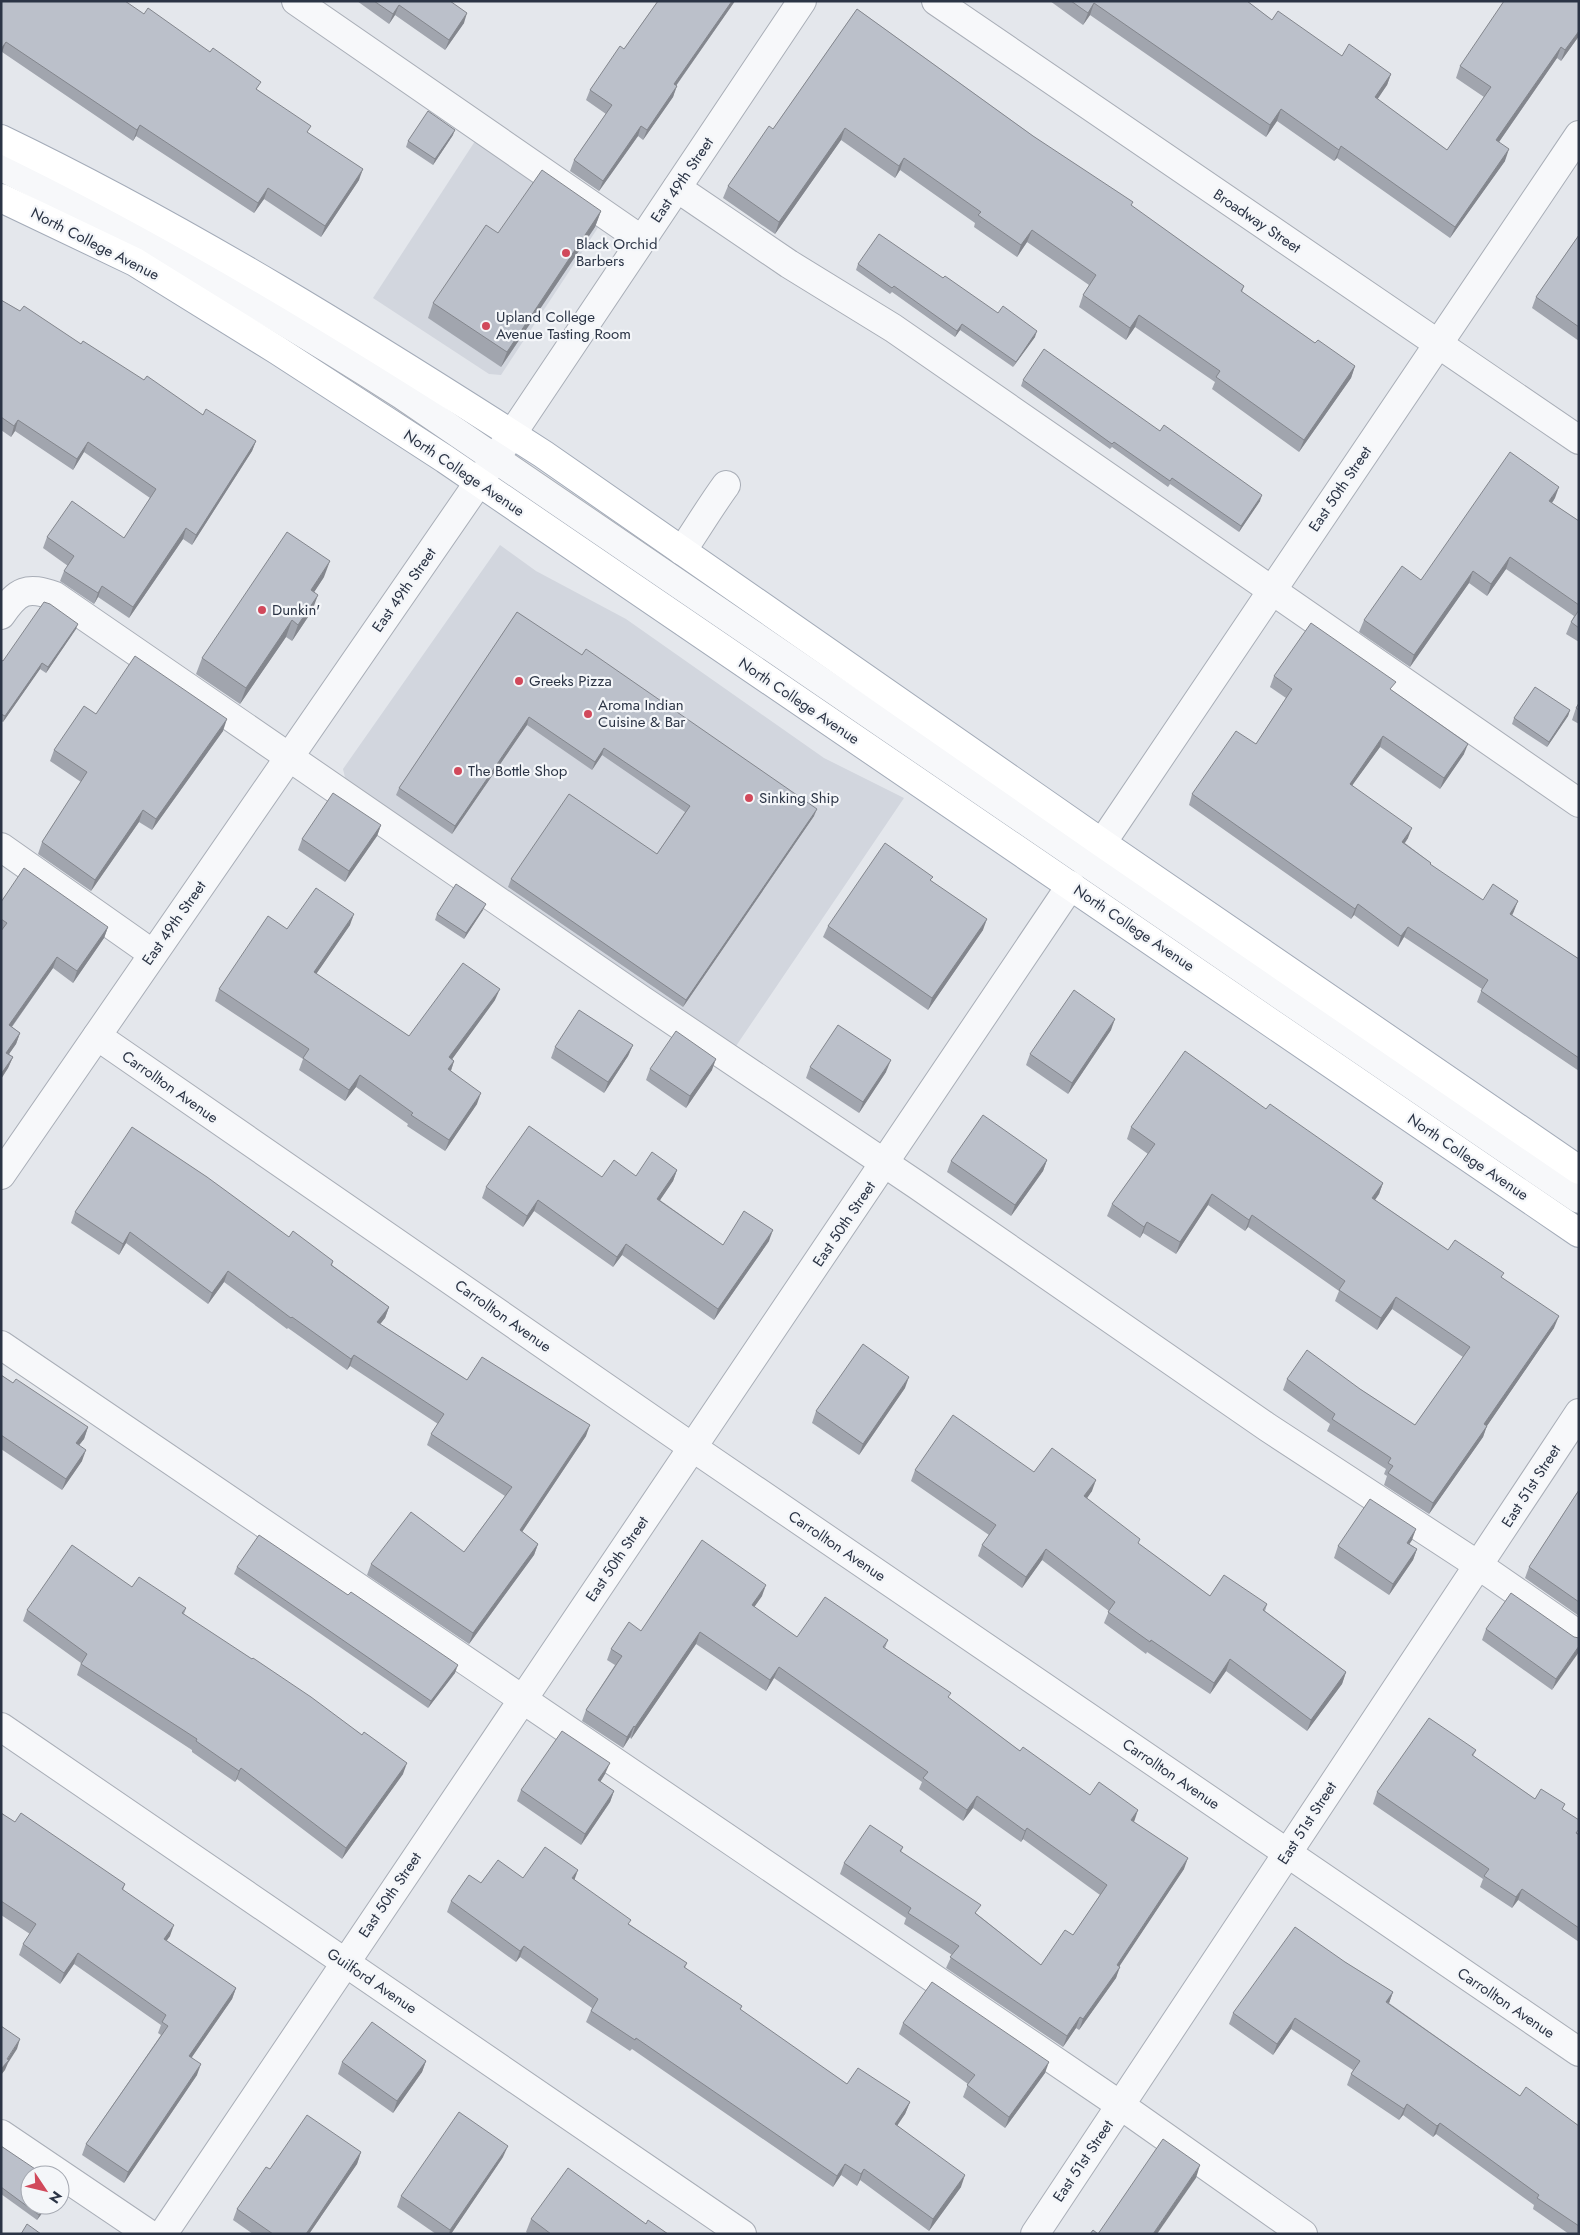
<svg xmlns="http://www.w3.org/2000/svg" width="1580" height="2235" font-family="Jost,sans-serif">
  <rect width="100%" height="100%" fill="#e4e7ec"/>
  <g fill="#d2d6de">
    <path d="M479,135L603,220L501,375L489,374L373,298Z"/>
    <path d="M500,545L536,571L626,619L824,758L904,798L734,1049L346,782L343,769Z"/>
  </g>
  <g fill="none" stroke-linecap="round" stroke-linejoin="round">
    <g stroke="#a9aeb7" stroke-width="30">
      <g id="minor">
        <path d="M296,1L642,240"/>
        <path d="M936,1L1579,440"/>
        <path d="M1,167C140,234 272,312 402,395L1579,1199"/>
        <path d="M677,188L789,264L893,328L1579,803"/>
        <path d="M682,551C697,529 710,507 726,485"/>
        <path d="M1,615C18,590 27,586 55,596L642,1000L917,1185L1267,1427L1478,1565L1579,1635"/>
        <path d="M1102,843L1579,135"/>
        <path d="M1,847L153,954"/>
        <path d="M97,1036L692,1447L1579,2052"/>
        <path d="M1,1175L512,434L802,1"/>
        <path d="M1,1345L1120,2105L1303,2234"/>
        <path d="M1,1727L742,2234"/>
        <path d="M1,2134L149,2234"/>
        <path d="M163,2234L1071,885"/>
        <path d="M1035,2234L1579,1413"/>
      </g>
    </g>
    <g stroke="#a3abb8" stroke-width="30">
      <g id="major">
        <path d="M1,139C190,230 367,341 543,454L1102,843L1579,1170"/>
        <path d="M1,198L135,262L277,350L445,459L1579,1233"/>
      </g>
    </g>
    <use href="#minor" stroke="#f7f8fa" stroke-width="28"/>
    <use href="#major" stroke="#fff" stroke-width="28"/>
  </g>
  <g fill="#a1a5ae">
    <path d="M1,1L258,90L308,133L359,180L321,237L264,199L254,213L136,136L133,141L2,52Z"/>
    <path d="M357,1H450L464,23L445,50L395,15L389,24Z"/>
    <path d="M658,1H735L676,86L673,97L643,140L638,136L599,191L570,171L574,160L606,114L586,100L590,90L624,49Z"/>
    <path d="M1050,1H1247L1272,20L1342,56L1391,74L1387,85L1377,99L1447,150L1484,97L1456,78L1460,66L1579,36L1561,61L1557,58L1499,142L1505,161L1450,238L1337,158L1334,161L1277,121L1266,137L1090,15L1083,25Z"/>
    <path d="M857,9L1033,136L1244,286L1242,292L1315,343L1355,366L1351,378L1299,452L1212,389L1215,382L1135,327L1126,340L1079,307L1083,295L1089,285L1027,242L1017,257L974,227L975,223L900,170L895,178L841,140L775,234L723,198L728,186L773,129Z"/>
    <path d="M453,135L433,165L406,147L408,141Z"/>
    <path d="M601,211L595,227L501,367L428,318L433,303L498,233Z"/>
    <path d="M1579,235V341L1532,308L1536,297Z"/>
    <path d="M858,264L943,278L1035,337L1013,367L960,330L955,337L892,292L890,294L856,270Z"/>
    <path d="M1,300L20,311L81,344L203,415L256,441L252,451L192,545L183,539L129,618L98,597L94,604L60,581L64,571L68,566L43,548L47,537L124,538L150,498L84,452L73,470L15,431L11,437L1,430Z"/>
    <path d="M1023,380L1160,431L1260,501L1239,532L1170,484L1168,487L1112,447L1110,449L1021,386Z"/>
    <path d="M1555,498L1552,503L1579,521V642L1566,634L1571,622L1574,616L1506,569L1487,596L1469,583L1410,667L1359,632L1364,620L1421,580Z"/>
    <path d="M324,577L314,592L312,611L292,641L286,637L240,704L196,674L202,658Z"/>
    <path d="M517,612L814,816L683,1007L508,887L511,879L657,854L685,812L602,755L592,770L527,725L452,834L396,795L399,788Z"/>
    <path d="M76,629L46,673L40,669L3,722L1,721V660L3,661Z"/>
    <path d="M1274,676L1392,691L1464,754L1440,789L1380,747L1352,785L1408,838L1405,843L1431,863L1430,865L1483,900L1514,911L1512,916L1579,959V1071L1477,1002L1482,989L1404,937L1398,947L1354,915L1351,919L1189,805L1192,794L1256,744L1286,698L1270,687Z"/>
    <path d="M1579,703V724L1572,720L1576,708Z"/>
    <path d="M1570,710L1568,716L1547,747L1512,724L1514,718Z"/>
    <path d="M96,714L223,731L152,830L139,822L91,891L38,854L42,842L81,782L50,761L54,750Z"/>
    <path d="M381,825L377,836L345,882L298,850L302,839Z"/>
    <path d="M931,881L983,930L928,1010L823,937L828,926Z"/>
    <path d="M1,902L108,927L104,938L73,983L53,968L12,1027L20,1033L16,1044L9,1054L13,1057L8,1068L1,1079Z"/>
    <path d="M483,910L464,939L435,920L437,914Z"/>
    <path d="M350,925L316,974L409,1036L495,1000L452,1059L454,1061L451,1071L477,1104L445,1151L407,1126L408,1124L356,1087L345,1101L299,1070L303,1059L215,1001L219,989L287,929Z"/>
    <path d="M1111,1030L1068,1094L1026,1065L1030,1054Z"/>
    <path d="M633,1045L628,1056L604,1093L551,1058L555,1047Z"/>
    <path d="M810,1067L886,1072L859,1113L806,1078Z"/>
    <path d="M650,1069L712,1070L686,1108L646,1080Z"/>
    <path d="M1266,1109L1383,1183L1379,1194L1375,1200L1448,1250L1502,1278L1554,1328L1486,1427L1483,1437L1429,1514L1384,1485L1387,1476L1384,1474L1386,1469L1327,1431L1330,1424L1283,1390L1287,1379L1360,1389L1415,1425L1463,1357L1392,1309L1377,1330L1335,1301L1339,1291L1248,1227L1245,1231L1208,1205L1176,1254L1143,1233L1140,1238L1107,1216L1112,1204L1148,1154L1127,1139L1131,1127Z"/>
    <path d="M1047,1160L1043,1171L1011,1216L947,1172L951,1161Z"/>
    <path d="M677,1170L673,1181L660,1200L723,1245L769,1241L714,1320L622,1255L613,1267L534,1211L523,1227L482,1198L486,1187L602,1177L636,1176Z"/>
    <path d="M75,1212L289,1237L333,1261L332,1265L389,1307L385,1318L380,1324L467,1380L586,1436L522,1532L538,1544L534,1555L469,1644L367,1575L371,1564L464,1552L505,1496L427,1445L431,1434L438,1424L350,1366L347,1370L288,1328L287,1329L224,1282L208,1304L126,1243L119,1255L71,1223Z"/>
    <path d="M1,1375L13,1383L88,1427L84,1439L79,1445L82,1461L62,1490L1,1449Z"/>
    <path d="M905,1388L859,1455L812,1423L816,1411Z"/>
    <path d="M915,1470L1034,1472L1092,1491L1087,1498L1139,1544L1210,1596L1267,1604L1265,1611L1346,1672L1342,1684L1307,1731L1226,1671L1210,1694L1147,1652L1146,1654L1104,1623L1109,1611L1042,1560L1022,1588L978,1556L982,1545L989,1535L911,1481Z"/>
    <path d="M1579,1490V1616L1525,1578L1529,1567Z"/>
    <path d="M1412,1540L1409,1544L1417,1549L1413,1560L1389,1595L1334,1558L1338,1546Z"/>
    <path d="M237,1567L455,1673L428,1708L234,1574Z"/>
    <path d="M132,1587L186,1608L184,1614L403,1774L342,1859L237,1779L235,1782L192,1752V1750L77,1675L81,1663L23,1621L27,1610Z"/>
    <path d="M762,1596L754,1607L797,1637L888,1640L885,1648L949,1698L1020,1751L1090,1795L1134,1822L1184,1869L1119,1966L1116,1978L1079,2030L1076,2028L1063,2047L946,1968L952,1955L904,1924L906,1918L840,1874L844,1863L903,1847L901,1852L977,1914L1041,1965L1073,1935L1100,1895L1023,1839L1021,1842L973,1808L963,1821L919,1789L922,1782L774,1678L766,1691L696,1644L631,1739L630,1737L623,1748L582,1721L586,1710L615,1665L607,1660L611,1649L641,1631Z"/>
    <path d="M1486,1629L1574,1637L1552,1690L1482,1640Z"/>
    <path d="M1476,1750L1473,1756L1535,1799L1563,1810L1579,1835V1942L1518,1900L1512,1908L1480,1887L1483,1879L1373,1804L1377,1792Z"/>
    <path d="M605,1774L600,1782L614,1791L610,1802L581,1845L517,1801L521,1790Z"/>
    <path d="M1,1813L15,1822L125,1884L123,1890L170,1936L166,1941L236,1988L232,1999L192,2057L197,2075L124,2183L82,2155L86,2144L161,2035L158,2033L161,2025L74,1964L60,1984L19,1955L23,1944L30,1934L1,1915Z"/>
    <path d="M523,1878L574,1879L629,1924L687,1963L685,1968L742,2006L740,2010L847,2084L910,2102L905,2114L897,2125L961,2187L929,2231L860,2180L857,2186L841,2175L833,2187L632,2049L630,2051L586,2022L592,2008L520,1957L516,1962L447,1912L451,1901L481,1883Z"/>
    <path d="M1345,1962L1393,1992L1389,2003L1520,2096L1579,2126V2234H1569L1533,2209L1534,2205L1436,2134L1433,2137L1403,2115L1399,2120L1347,2085L1351,2074L1353,2070L1291,2029L1273,2055L1229,2024L1233,2013Z"/>
    <path d="M903,2023L1045,2073L1005,2128L963,2097L968,2084L899,2034Z"/>
    <path d="M426,2061L422,2072L393,2113L338,2074L342,2062Z"/>
    <path d="M1,2146L48,2205L37,2220L1,2194Z"/>
    <path d="M361,2152L357,2164L309,2234H253L233,2220L237,2209L270,2169Z"/>
    <path d="M503,2157L451,2234H436L397,2207L401,2196Z"/>
    <path d="M531,2219L646,2224L668,2234H528L526,2232Z"/>
  </g>
  <g fill="#83868d">
    <path d="M732,1H735L670,94L674,84Z"/>
    <path d="M1094,3L1090,15L1083,25L1088,13Z"/>
    <path d="M399,5L395,15L389,24L393,14Z"/>
    <path d="M467,13L464,23L445,50L449,40Z"/>
    <path d="M1579,31V36L1561,61L1565,50Z"/>
    <path d="M6,42L2,52L1,54V49Z"/>
    <path d="M1561,47L1557,58L1492,152L1496,140Z"/>
    <path d="M1391,74L1387,85L1371,109L1375,97Z"/>
    <path d="M677,86L673,97L643,140L647,130Z"/>
    <path d="M1281,109L1277,121L1266,137L1270,125Z"/>
    <path d="M140,125L136,136L133,141L137,130Z"/>
    <path d="M641,126L638,136L599,191L603,181Z"/>
    <path d="M845,128L841,140L775,234L779,222Z"/>
    <path d="M455,130L453,135L433,165L435,159Z"/>
    <path d="M1341,146L1337,158L1334,161L1339,150Z"/>
    <path d="M1509,149L1505,161L1450,238L1455,227Z"/>
    <path d="M904,158L900,170L895,178L899,166Z"/>
    <path d="M363,169L359,180L321,237L325,226Z"/>
    <path d="M268,188L264,199L254,213L258,203Z"/>
    <path d="M601,211L595,227L501,367L507,352Z"/>
    <path d="M1032,230L1027,242L1017,257L1021,245Z"/>
    <path d="M1139,315L1135,327L1126,340L1130,328Z"/>
    <path d="M962,324L960,330L955,337L957,331Z"/>
    <path d="M1037,331L1035,337L1013,367L1016,362Z"/>
    <path d="M1355,366L1351,378L1299,452L1304,440Z"/>
    <path d="M18,420L15,431L11,437L14,426Z"/>
    <path d="M256,441L252,451L192,545L196,535Z"/>
    <path d="M88,442L84,452L73,470L77,459Z"/>
    <path d="M1559,487L1555,498L1545,513L1549,501Z"/>
    <path d="M1262,495L1260,501L1239,532L1241,526Z"/>
    <path d="M186,528L183,539L129,618L133,607Z"/>
    <path d="M1510,557L1506,569L1487,596L1491,584Z"/>
    <path d="M330,561L324,577L305,606L311,590Z"/>
    <path d="M1473,571L1469,583L1410,667L1414,655Z"/>
    <path d="M102,586L98,597L94,604L98,593Z"/>
    <path d="M318,595L312,611L292,641L298,625Z"/>
    <path d="M292,620L286,637L240,704L246,688Z"/>
    <path d="M78,624L76,629L46,673L48,667Z"/>
    <path d="M42,663L40,669L3,722L5,716Z"/>
    <path d="M1570,710L1568,716L1547,747L1549,742Z"/>
    <path d="M529,717L527,725L452,834L455,826Z"/>
    <path d="M227,719L223,731L152,830L156,819Z"/>
    <path d="M1383,736L1380,747L1346,794L1350,784Z"/>
    <path d="M1468,744L1464,754L1440,789L1444,778Z"/>
    <path d="M604,748L602,755L592,770L595,762Z"/>
    <path d="M817,809L814,816L683,1007L686,1000Z"/>
    <path d="M143,810L139,822L91,891L95,880Z"/>
    <path d="M381,825L377,836L345,882L349,871Z"/>
    <path d="M1412,828L1408,838L1398,852L1402,842Z"/>
    <path d="M1518,901L1514,911L1506,925L1510,914Z"/>
    <path d="M486,904L483,910L464,939L466,933Z"/>
    <path d="M1358,904L1354,915L1351,919L1355,909Z"/>
    <path d="M354,914L350,925L310,983L314,972Z"/>
    <path d="M987,919L983,930L928,1010L932,998Z"/>
    <path d="M108,927L104,938L73,983L77,971Z"/>
    <path d="M1408,927L1404,937L1398,947L1401,936Z"/>
    <path d="M57,957L53,968L5,1036L9,1025Z"/>
    <path d="M500,989L495,1000L445,1069L449,1057Z"/>
    <path d="M1115,1019L1111,1030L1068,1094L1072,1083Z"/>
    <path d="M20,1033L16,1044L2,1064L6,1053Z"/>
    <path d="M633,1045L628,1056L604,1093L608,1082Z"/>
    <path d="M13,1057L8,1068L1,1079V1074Z"/>
    <path d="M716,1059L712,1070L686,1108L690,1096Z"/>
    <path d="M891,1060L886,1072L859,1113L863,1102Z"/>
    <path d="M454,1061L450,1073L448,1069Z"/>
    <path d="M360,1075L356,1087L345,1101L349,1090Z"/>
    <path d="M481,1093L477,1104L445,1151L449,1140Z"/>
    <path d="M1047,1160L1043,1171L1011,1216L1015,1205Z"/>
    <path d="M677,1170L673,1181L654,1209L657,1199Z"/>
    <path d="M1383,1183L1379,1194L1368,1210L1372,1198Z"/>
    <path d="M1212,1194L1208,1205L1176,1254L1180,1242Z"/>
    <path d="M538,1200L534,1211L523,1227L527,1216Z"/>
    <path d="M1252,1215L1248,1227L1245,1231L1249,1220Z"/>
    <path d="M1147,1222L1143,1233L1140,1238L1144,1227Z"/>
    <path d="M773,1230L769,1241L714,1320L718,1309Z"/>
    <path d="M130,1232L126,1243L119,1255L123,1244Z"/>
    <path d="M626,1244L622,1255L613,1267L617,1257Z"/>
    <path d="M228,1271L224,1282L208,1304L212,1293Z"/>
    <path d="M1396,1297L1392,1309L1377,1330L1381,1318Z"/>
    <path d="M389,1307L385,1318L373,1333L377,1322Z"/>
    <path d="M1559,1316L1554,1328L1487,1426L1483,1437L1429,1514L1433,1503L1484,1424Z"/>
    <path d="M354,1355L350,1366L347,1370L351,1359Z"/>
    <path d="M909,1377L905,1388L859,1455L863,1444Z"/>
    <path d="M590,1425L586,1436L516,1541L520,1530Z"/>
    <path d="M88,1427L84,1439L72,1454L76,1443Z"/>
    <path d="M86,1450L82,1461L62,1490L66,1479Z"/>
    <path d="M1096,1480L1092,1491L1080,1508L1084,1496Z"/>
    <path d="M1416,1529L1412,1540L1403,1554L1407,1543Z"/>
    <path d="M538,1544L534,1555L469,1644L473,1633Z"/>
    <path d="M1046,1549L1042,1560L1022,1588L1026,1577Z"/>
    <path d="M1417,1549L1413,1560L1389,1595L1393,1584Z"/>
    <path d="M766,1585L762,1596L748,1616L752,1605Z"/>
    <path d="M700,1632L696,1644L631,1739L635,1727Z"/>
    <path d="M1579,1646V1652L1552,1690L1556,1679Z"/>
    <path d="M1230,1659L1226,1671L1210,1694L1214,1683Z"/>
    <path d="M458,1665L455,1673L428,1708L431,1701Z"/>
    <path d="M779,1667L774,1678L766,1691L770,1680Z"/>
    <path d="M1346,1672L1342,1684L1307,1731L1311,1720Z"/>
    <path d="M634,1726L630,1737L623,1748L627,1737Z"/>
    <path d="M407,1763L403,1774L342,1859L346,1848Z"/>
    <path d="M610,1763L605,1774L594,1792L598,1780Z"/>
    <path d="M241,1768L237,1779L235,1782L239,1771Z"/>
    <path d="M614,1791L610,1802L581,1845L585,1834Z"/>
    <path d="M977,1796L973,1808L963,1821L967,1810Z"/>
    <path d="M1138,1810L1134,1822L1131,1820Z"/>
    <path d="M1027,1828L1023,1839L1021,1842L1025,1831Z"/>
    <path d="M1188,1858L1184,1869L1113,1976L1117,1965Z"/>
    <path d="M578,1870L574,1881L572,1878Z"/>
    <path d="M1522,1889L1518,1900L1512,1908L1516,1897Z"/>
    <path d="M174,1925L170,1936L160,1950L164,1939Z"/>
    <path d="M524,1946L520,1957L516,1962L520,1951Z"/>
    <path d="M78,1953L74,1964L60,1984L64,1973Z"/>
    <path d="M1120,1967L1116,1978L1079,2030L1083,2019Z"/>
    <path d="M236,1988L232,1999L185,2067L189,2056Z"/>
    <path d="M1393,1992L1389,2003L1386,2002Z"/>
    <path d="M1080,2017L1076,2028L1063,2047L1067,2036Z"/>
    <path d="M1295,2018L1291,2029L1273,2055L1277,2044Z"/>
    <path d="M20,2039L17,2049L8,2063L5,2070L1,2075V2069Z"/>
    <path d="M426,2061L422,2072L393,2113L397,2101Z"/>
    <path d="M1049,2062L1045,2073L1005,2128L1009,2117Z"/>
    <path d="M201,2064L197,2075L124,2183L128,2172Z"/>
    <path d="M910,2102L905,2114L891,2135L895,2124Z"/>
    <path d="M1407,2104L1403,2115L1399,2120L1404,2109Z"/>
    <path d="M1440,2123L1436,2134L1433,2137L1437,2126Z"/>
    <path d="M508,2146L503,2157L451,2234H449L450,2230Z"/>
    <path d="M361,2152L357,2164L309,2234H306Z"/>
    <path d="M845,2164L841,2175L833,2187L837,2176Z"/>
    <path d="M1200,2165L1196,2178L1157,2234H1153Z"/>
    <path d="M864,2169L860,2180L857,2186L861,2174Z"/>
    <path d="M965,2175L961,2187L929,2231L933,2219Z"/>
    <path d="M46,2205H48L37,2220L39,2215Z"/>
  </g>
  <g fill="#bbc0ca" stroke="#83868d">
    <path d="M1,1H125L144,14L148,8L210,52L213,48L261,82L256,89L311,126L307,132L363,169L325,226L268,188L258,203L140,125L137,130L6,42L1,49Z"/>
    <path d="M374,1H450L467,13L449,40L399,5L393,14Z"/>
    <path d="M658,1H732L674,84L677,86L647,130L641,126L603,181L574,160L612,105L590,90L620,46L624,49Z"/>
    <path d="M1071,1H1247L1272,20L1278,11L1342,56L1349,44L1391,74L1375,97L1447,150L1491,87L1460,66L1504,1H1579V31L1565,50L1561,47L1496,140L1509,149L1455,227L1341,146L1339,150L1281,109L1270,125L1094,3L1088,13Z"/>
    <path d="M857,9L1033,136L1133,202L1131,205L1244,286L1241,291L1315,343L1318,340L1355,366L1304,440L1216,377L1220,371L1139,315L1130,328L1083,295L1096,275L1032,230L1021,245L978,215L981,212L904,158L899,166L845,128L779,222L728,186L769,126L773,129Z"/>
    <path d="M428,111L455,130L435,159L408,141Z"/>
    <path d="M542,170L601,211L507,352L433,303L486,225L498,233Z"/>
    <path d="M879,234L943,278L945,276L998,313L1003,306L1037,331L1016,362L962,324L957,331L894,286L892,288L858,264Z"/>
    <path d="M1579,235V327L1536,297Z"/>
    <path d="M1,300L20,311L24,306L81,344L83,341L144,380L147,376L203,415L206,409L256,441L196,535L186,528L133,607L102,586L98,593L64,571L74,556L47,537L72,501L124,538L156,489L88,442L77,459L18,420L14,426L1,417Z"/>
    <path d="M1044,349L1160,431L1164,425L1262,495L1241,526L1172,478L1170,481L1114,442L1112,444L1023,380Z"/>
    <path d="M1510,452L1559,487L1549,501L1579,521V605L1510,557L1491,584L1473,571L1414,655L1364,620L1402,566L1421,580Z"/>
    <path d="M287,532L330,561L311,590L318,595L298,625L292,620L246,688L202,658Z"/>
    <path d="M44,602L50,604L78,624L48,667L42,663L5,716L1,714V660L3,661Z"/>
    <path d="M1579,610V628L1571,622Z"/>
    <path d="M517,612L582,655L586,649L817,809L686,1000L511,879L569,794L657,854L690,806L604,748L595,762L529,717L455,826L399,788Z"/>
    <path d="M1311,623L1396,682L1390,689L1468,744L1444,778L1383,736L1350,784L1412,828L1402,842L1431,863L1430,864L1483,900L1493,884L1518,901L1510,914L1579,959V1058L1481,991L1488,980L1408,927L1401,936L1358,904L1355,909L1192,794L1236,731L1256,744L1292,689L1274,676Z"/>
    <path d="M135,656L227,719L156,819L143,810L95,880L42,842L87,772L54,750L84,706L96,714Z"/>
    <path d="M1535,687L1570,710L1549,742L1514,718Z"/>
    <path d="M1579,703V710L1576,708Z"/>
    <path d="M333,793L381,825L349,871L302,839Z"/>
    <path d="M885,843L933,877L930,880L987,919L932,998L828,926Z"/>
    <path d="M24,868L108,927L77,971L57,957L9,1025L20,1033L6,1053L13,1057L1,1074V931L7,923L1,919V902Z"/>
    <path d="M456,884L486,904L466,933L437,914Z"/>
    <path d="M316,888L354,914L314,972L409,1036L463,963L500,989L449,1057L454,1061L448,1069L481,1093L449,1140L411,1115L413,1113L360,1075L349,1090L303,1058L309,1049L219,989L268,916L287,929Z"/>
    <path d="M1074,990L1115,1019L1072,1083L1030,1054Z"/>
    <path d="M579,1010L633,1045L608,1082L555,1047Z"/>
    <path d="M838,1025L891,1060L863,1102L810,1067Z"/>
    <path d="M676,1031L716,1059L690,1096L650,1069Z"/>
    <path d="M1185,1051L1266,1109L1270,1104L1383,1183L1372,1198L1448,1250L1455,1240L1504,1273L1501,1277L1559,1316L1484,1424L1487,1426L1433,1503L1388,1473L1393,1466L1388,1463L1391,1458L1332,1419L1335,1414L1287,1379L1307,1350L1360,1389L1415,1425L1470,1347L1396,1297L1381,1318L1339,1290L1345,1281L1252,1215L1249,1220L1212,1194L1180,1242L1147,1222L1144,1227L1112,1204L1155,1144L1131,1127Z"/>
    <path d="M983,1115L1047,1160L1015,1205L951,1161Z"/>
    <path d="M529,1126L602,1177L614,1160L636,1176L652,1152L677,1170L657,1199L723,1245L744,1211L773,1230L718,1309L626,1244L617,1257L538,1200L527,1216L486,1187Z"/>
    <path d="M132,1127L207,1177L289,1237L293,1231L333,1261L331,1265L389,1307L377,1322L467,1380L482,1357L590,1425L520,1530L538,1544L473,1633L371,1564L411,1512L464,1552L512,1487L431,1434L444,1414L354,1355L351,1359L292,1317L291,1318L228,1271L212,1293L130,1232L123,1244L75,1212Z"/>
    <path d="M863,1344L909,1377L863,1444L816,1411Z"/>
    <path d="M1,1375L13,1383L16,1379L88,1427L76,1443L86,1450L66,1479L1,1435Z"/>
    <path d="M953,1415L1034,1472L1052,1448L1096,1480L1084,1496L1140,1539L1138,1543L1210,1596L1224,1575L1267,1604L1263,1610L1346,1672L1311,1720L1230,1659L1214,1683L1151,1640L1150,1642L1108,1612L1115,1602L1046,1549L1026,1577L982,1545L996,1525L915,1470Z"/>
    <path d="M1579,1490V1602L1529,1567Z"/>
    <path d="M1370,1499L1416,1529L1407,1543L1417,1549L1393,1584L1338,1546Z"/>
    <path d="M259,1535L348,1595L351,1592L458,1665L431,1701L237,1567Z"/>
    <path d="M702,1540L766,1585L752,1605L797,1637L825,1597L888,1640L883,1647L951,1693L948,1697L1020,1751L1023,1747L1090,1795L1099,1782L1138,1810L1131,1820L1188,1858L1117,1965L1120,1967L1083,2019L1080,2017L1067,2036L950,1957L959,1946L908,1913L911,1908L844,1863L870,1825L903,1847L900,1851L981,1905L975,1913L1041,1965L1065,1930L1073,1935L1107,1885L1027,1828L1025,1831L977,1796L967,1810L923,1778L928,1772L779,1667L770,1680L700,1632L635,1727L634,1726L627,1737L586,1710L622,1656L611,1649L629,1622L641,1631Z"/>
    <path d="M72,1545L132,1587L139,1577L186,1608L182,1613L252,1659L253,1658L311,1697L362,1735L364,1732L407,1763L346,1848L241,1768L239,1771L196,1741L197,1739L81,1664L87,1654L27,1610Z"/>
    <path d="M1511,1593L1574,1637L1579,1638V1646L1556,1679L1486,1629Z"/>
    <path d="M1429,1718L1476,1750L1472,1755L1535,1799L1541,1789L1565,1804L1562,1809L1579,1820V1829L1576,1833L1579,1835V1928L1522,1889L1516,1897L1484,1876L1489,1869L1377,1792Z"/>
    <path d="M562,1731L610,1763L598,1780L614,1791L585,1834L521,1790Z"/>
    <path d="M1,1813L15,1822L21,1813L125,1884L122,1889L174,1925L164,1939L236,1988L189,2056L201,2064L128,2172L86,2144L168,2026L162,2022L166,2015L78,1953L64,1973L23,1944L36,1924L1,1901Z"/>
    <path d="M545,1847L578,1870L572,1878L631,1920L628,1924L687,1963L684,1967L742,2006L740,2009L847,2084L858,2068L910,2102L895,2124L965,2175L933,2219L864,2169L861,2174L845,2164L837,2176L636,2038L635,2040L591,2011L598,1999L524,1946L520,1951L451,1901L469,1875L481,1883L498,1860L523,1878Z"/>
    <path d="M1295,1927L1345,1962L1393,1992L1386,2002L1520,2096L1526,2087L1579,2126V2226L1537,2198L1539,2195L1440,2123L1437,2126L1407,2104L1404,2109L1351,2074L1360,2061L1295,2018L1277,2044L1233,2013Z"/>
    <path d="M932,1982L1049,2062L1009,2117L967,2085L975,2075L903,2023Z"/>
    <path d="M372,2022L426,2061L397,2101L342,2062Z"/>
    <path d="M1,2026L20,2039L7,2059L9,2060L1,2069Z"/>
    <path d="M459,2112L508,2146L450,2230L401,2196Z"/>
    <path d="M307,2115L361,2152L306,2234H273L237,2209L266,2167L270,2169Z"/>
    <path d="M1163,2139L1200,2165L1153,2234H1090L1093,2230L1098,2234Z"/>
    <path d="M1,2146L44,2175H30V2205H46L39,2215L1,2187Z"/>
    <path d="M568,2168L646,2224L648,2220L668,2234H551L531,2219Z"/>
    <path d="M27,2224L41,2234H21Z"/>
  </g>
  <g fill="#d1495b" stroke="#f4f6f9" stroke-width="2">
    <circle cx="566" cy="253" r="5"/>
    <circle cx="486" cy="326" r="5"/>
    <circle cx="262" cy="610" r="5"/>
    <circle cx="519" cy="681" r="5"/>
    <circle cx="588" cy="714" r="5"/>
    <circle cx="458" cy="771" r="5"/>
    <circle cx="749" cy="798" r="5"/>
  </g>
  <g text-anchor="middle" dominant-baseline="central" stroke-width="4.5" stroke-linejoin="round" paint-order="stroke">
    <g font-size="15" fill="#2b3445" stroke="#f4f6f9">
      <text transform="translate(682 180) rotate(-56)">East 49th Street</text>
      <text transform="translate(1257 221) rotate(34)">Broadway Street</text>
      <text transform="translate(95 244) rotate(27)">North College Avenue</text>
      <text transform="translate(464 473) rotate(34)">North College Avenue</text>
      <text transform="translate(1340 489) rotate(-56)">East 50th Street</text>
      <text transform="translate(404 590) rotate(-55)">East 49th Street</text>
      <text transform="translate(799 701) rotate(34)">North College Avenue</text>
      <text transform="translate(174 923) rotate(-55)">East 49th Street</text>
      <text transform="translate(1134 928) rotate(34)">North College Avenue</text>
      <text transform="translate(170 1087) rotate(35)">Carrollton Avenue</text>
      <text transform="translate(1468 1157) rotate(34)">North College Avenue</text>
      <text transform="translate(844 1224) rotate(-56)">East 50th Street</text>
      <text transform="translate(503 1316) rotate(35)">Carrollton Avenue</text>
      <text transform="translate(1531 1486) rotate(-57)">East 51st Street</text>
      <text transform="translate(837 1546) rotate(34)">Carrollton Avenue</text>
      <text transform="translate(617 1559) rotate(-56)">East 50th Street</text>
      <text transform="translate(1171 1774) rotate(34)">Carrollton Avenue</text>
      <text transform="translate(1307 1823) rotate(-57)">East 51st Street</text>
      <text transform="translate(390 1895) rotate(-56)">East 50th Street</text>
      <text transform="translate(372 1981) rotate(34)">Guilford Avenue</text>
      <text transform="translate(1506 2003) rotate(34)">Carrollton Avenue</text>
      <text transform="translate(1083 2161) rotate(-56)">East 51st Street</text>
    </g>
    <g font-size="15" fill="#2b3445" stroke="#f4f6f9" text-anchor="start">
      <text x="576" y="244">Black Orchid<tspan x="576" dy="17">Barbers</tspan></text>
      <text x="496" y="317">Upland College<tspan x="496" dy="17">Avenue Tasting Room</tspan></text>
      <text x="272" y="610">Dunkin'</text>
      <text x="529" y="681">Greeks Pizza</text>
      <text x="598" y="705">Aroma Indian<tspan x="598" dy="17">Cuisine &amp; Bar</tspan></text>
      <text x="468" y="771">The Bottle Shop</text>
      <text x="759" y="798">Sinking Ship</text>
    </g>
  </g>
  <rect width="1580" height="2235" fill="none" stroke="#2b3445" stroke-width="5"/>
  <g transform="translate(45 2190) rotate(125)"><circle r="24" fill="#f4f6f9" stroke="#a4a8b1"/>
  <path d="M0-4L9 19L0 12L-9 19Z" fill="#d1495b"/>
  <text y="-8" font-size="14" font-weight="bold" text-anchor="middle" fill="#2b3445">N</text>
  </g>
</svg>
